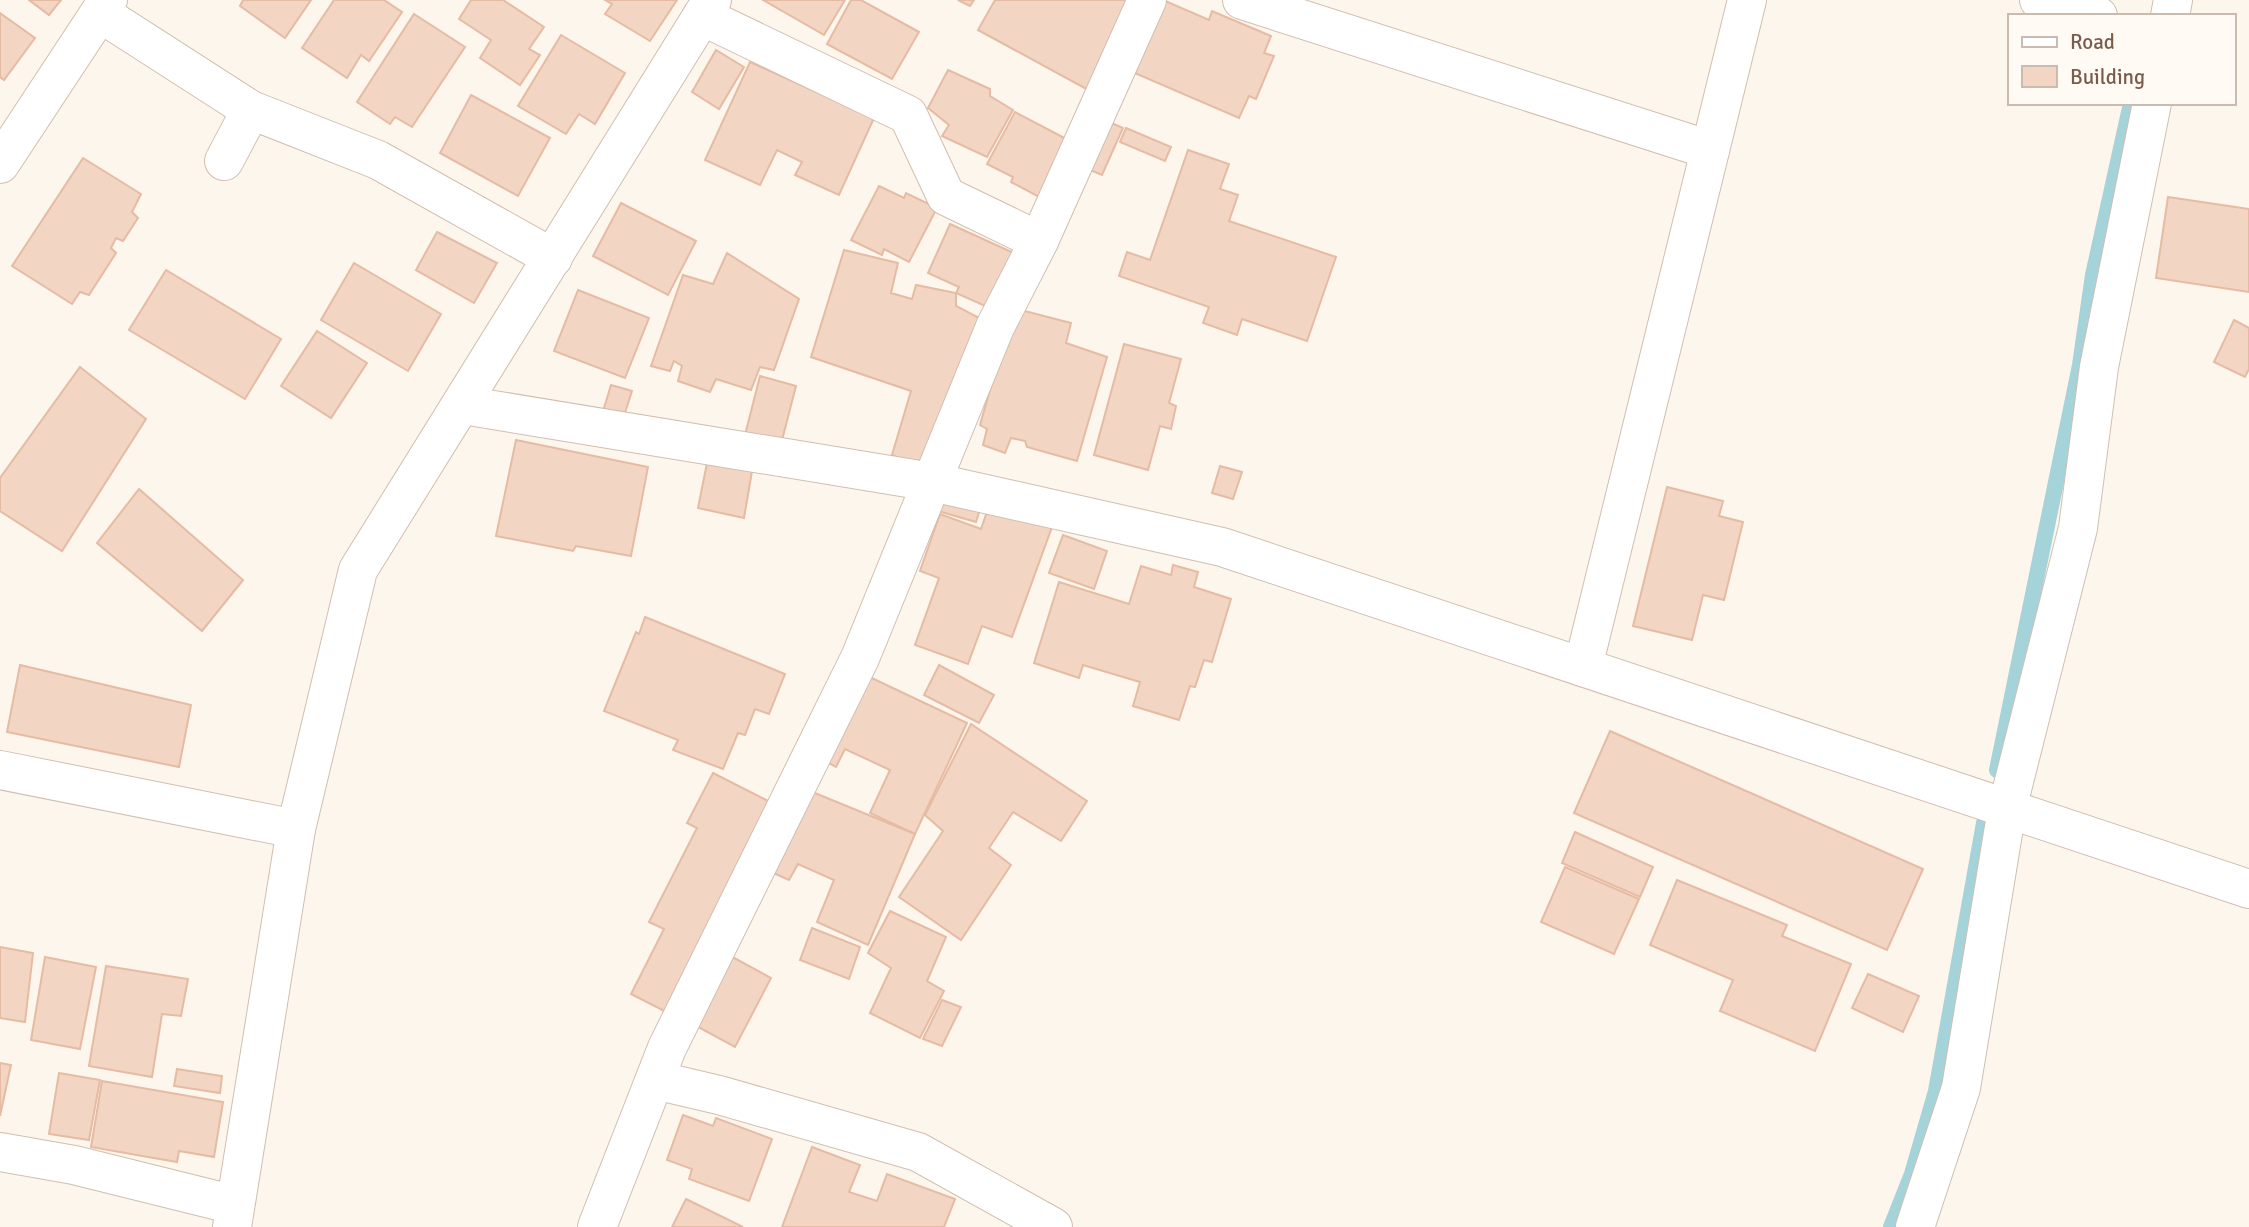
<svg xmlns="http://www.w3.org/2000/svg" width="2249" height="1227" font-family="Signika,sans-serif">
  <rect width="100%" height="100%" fill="#fdf6ec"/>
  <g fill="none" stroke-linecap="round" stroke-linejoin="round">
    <g stroke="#a5d3da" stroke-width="16">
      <path d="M1997,770L2080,365L2093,275L2131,103"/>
      <path d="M1891,1227L1912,1174L1936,1091L1984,823"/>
    </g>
  </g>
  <g fill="#f3d5c3" stroke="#e6bba3" stroke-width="2">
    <path d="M29,0H61L49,15Z"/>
    <path d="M243,0H311L285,38L240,6Z"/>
    <path d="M334,0H384L402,12L369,61L361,55L347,78L302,48Z"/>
    <path d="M471,0H503L544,27L529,49L540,55L520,85L480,58L491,40L459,19Z"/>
    <path d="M605,0H677L650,41L605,14L612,4Z"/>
    <path d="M763,0H845L824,35Z"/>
    <path d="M851,0H861L919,32L892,79L827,44Z"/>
    <path d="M958,0H974L970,6Z"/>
    <path d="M995,0H1133L1092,92L978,30Z"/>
    <path d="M1163,0L1209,20L1212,11L1271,36L1264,53L1274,56L1256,99L1249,96L1239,118L1130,71Z"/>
    <path d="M0,13L35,38L4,80L0,77Z"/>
    <path d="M414,14L465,47L412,127L395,117L390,124L357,102Z"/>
    <path d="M561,35L625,73L595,124L579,114L566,134L518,106Z"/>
    <path d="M716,50L744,67L719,109L692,92Z"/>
    <path d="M750,62L874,118L839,195L795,175L802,162L777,150L760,185L705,160Z"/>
    <path d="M948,70L990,89V96L1013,110L987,157L942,136L949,125L928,108Z"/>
    <path d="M471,95L550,138L518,196L440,153Z"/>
    <path d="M1015,112L1072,142L1041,198L1011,182L1013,177L987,164Z"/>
    <path d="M1107,121L1123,128L1102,175L1085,168Z"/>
    <path d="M1126,128L1171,147L1165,161L1120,142Z"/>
    <path d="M1188,150L1229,164L1220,189L1238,195L1229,221L1336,257L1307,341L1242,319L1237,335L1203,323L1209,307L1119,276L1127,252L1150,260Z"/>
    <path d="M83,158L141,194L132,212L138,218L123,241L116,238L111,248L116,253L89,295L80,292L72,304L12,266Z"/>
    <path d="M879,186L904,198L906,193L937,208L909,262L884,249L882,255L851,240Z"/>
    <path d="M2168,197L2249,209V292L2156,278Z"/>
    <path d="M621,203L696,241L668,295L593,256Z"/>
    <path d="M950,224L1016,254L992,309L956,293L959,287L928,273Z"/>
    <path d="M437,232L497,263L474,303L416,270Z"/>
    <path d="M844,250L898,263L891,293L912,299L916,285L956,293V306L983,320L926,469L892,455L911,391L811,357Z"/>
    <path d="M727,253L799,299L774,370L760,367L751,390L716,379L710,392L678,381L682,366L674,361L670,371L651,366L683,275L713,284Z"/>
    <path d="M354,263L441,314L408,371L321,320Z"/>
    <path d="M166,270L281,339L245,399L129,330Z"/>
    <path d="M578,290L649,318L625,378L554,351Z"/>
    <path d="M1013,308L1071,323L1066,343L1107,357L1077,461L1027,447L1025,441L1011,438L1005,453L983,445L987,429L980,425Z"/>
    <path d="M2234,320L2249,328V369L2245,377L2214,362Z"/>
    <path d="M317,331L367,363L331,418L281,386Z"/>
    <path d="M1124,344L1181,359L1169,403L1176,406L1171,429L1160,426L1148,470L1094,455Z"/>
    <path d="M80,367L146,419L62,551L0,511V478Z"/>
    <path d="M760,376L796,386L780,448L744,439Z"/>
    <path d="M611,385L632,391L621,425L601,418Z"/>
    <path d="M516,440L648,467L631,556L576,546L573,551L496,536Z"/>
    <path d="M707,463L752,471L744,518L698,508Z"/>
    <path d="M1220,466L1242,472L1233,499L1212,493Z"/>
    <path d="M1667,487L1723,501L1719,516L1743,522L1724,600L1703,595L1692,640L1633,626Z"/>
    <path d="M139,489L243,580L202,631L97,543Z"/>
    <path d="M945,493L982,503L976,522L938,511Z"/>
    <path d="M990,503L1052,527L1012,637L982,626L968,664L915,645L939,578L920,571L940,514L981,529Z"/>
    <path d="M1063,535L1107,551L1094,589L1049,573Z"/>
    <path d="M1173,565L1198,572L1194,587L1231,599L1212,662L1204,660L1195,687L1190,686L1179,720L1133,706L1140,682L1083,665L1079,678L1034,663L1059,582L1129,604L1141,566L1171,575Z"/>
    <path d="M645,617L785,674L769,714L755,709L745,735L738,733L723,769L673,750L678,740L604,711L636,632L639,634Z"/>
    <path d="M20,665L191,705L179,767L7,732Z"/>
    <path d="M939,665L994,695L979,723L924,695Z"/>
    <path d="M861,673L967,723L915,834L870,813L890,770L845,749L836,767L821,759Z"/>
    <path d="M971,724L1087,801L1061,841L1013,812L989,848L1011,865L961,940L899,897L943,831L925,815Z"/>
    <path d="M1610,731L1923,869L1887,950L1574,813Z"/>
    <path d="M713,773L776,805L670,1014L631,994L664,929L649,922L697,828L687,823Z"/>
    <path d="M810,791L915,834L868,945L817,922L834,880L798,864L789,880L771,872Z"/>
    <path d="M1575,832L1653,867L1640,897L1562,863Z"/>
    <path d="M1565,867L1639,899L1614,954L1541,922Z"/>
    <path d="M1677,880L1787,925L1782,936L1851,964L1815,1051L1720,1011L1733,980L1650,945Z"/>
    <path d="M890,911L946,937L927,981L944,991L920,1038L870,1013L891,968L868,953Z"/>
    <path d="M812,928L860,947L849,979L800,960Z"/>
    <path d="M0,947L33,953L25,1022L0,1018Z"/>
    <path d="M725,953L771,978L735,1047L689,1022Z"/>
    <path d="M45,957L96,967L80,1049L31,1040Z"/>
    <path d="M106,966L188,979L181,1016L162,1014L152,1077L89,1066Z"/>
    <path d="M1868,974L1919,996L1903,1032L1852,1008Z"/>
    <path d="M942,1000L961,1007L942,1046L923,1039Z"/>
    <path d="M0,1063L11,1065L0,1116Z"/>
    <path d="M177,1069L222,1076L220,1093L174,1086Z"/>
    <path d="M59,1073L100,1080L89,1140L49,1134Z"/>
    <path d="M102,1081L223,1102L214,1157L179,1151L177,1162L91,1147Z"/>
    <path d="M683,1115L713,1126L716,1118L772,1139L749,1201L689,1179L692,1169L667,1160Z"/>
    <path d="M812,1147L860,1165L849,1192L877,1201L887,1174L955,1199L944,1227H782Z"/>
    <path d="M686,1199L743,1227H672Z"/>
  </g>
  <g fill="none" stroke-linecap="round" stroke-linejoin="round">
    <g stroke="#d1beb0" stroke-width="40">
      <g id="street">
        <path d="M1242,0L1710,150"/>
        <path d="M2039,0L2098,16"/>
        <path d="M100,13L251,110L378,160L553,258"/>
        <path d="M702,16L908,115L946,196L1039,241"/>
        <path d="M2170,16L2173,0"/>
        <path d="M224,161L251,110"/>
        <path d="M0,164L108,0"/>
        <path d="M463,405L932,482L1222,547L2249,889"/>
        <path d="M1583,667L1747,0"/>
        <path d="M0,770L296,829"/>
        <path d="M655,1080L719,1095L918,1152L1053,1227"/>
        <path d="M0,1152L74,1165L235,1205"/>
        <path d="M232,1227L296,829L358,570L712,0"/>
        <path d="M597,1227L667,1048L860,658L995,327L1039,241L1147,0"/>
        <path d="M1915,1227L1961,1088L2007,809L2078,528L2099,367L2152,103"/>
      </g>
    </g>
    <use href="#street" stroke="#fff" stroke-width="38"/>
  </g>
  <rect x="2008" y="14" width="228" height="91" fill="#fffaf3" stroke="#cabbb1" stroke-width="2"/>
  <rect x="2022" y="37" width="35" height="10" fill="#ffffff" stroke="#cabbb1" stroke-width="2"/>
  <text x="2070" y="49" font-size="21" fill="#7a5c4d">Road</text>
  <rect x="2022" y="66" width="35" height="21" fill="#f3d5c3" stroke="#cabbb1" stroke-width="2"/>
  <text x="2070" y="84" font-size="21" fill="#7a5c4d">Building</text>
</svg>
